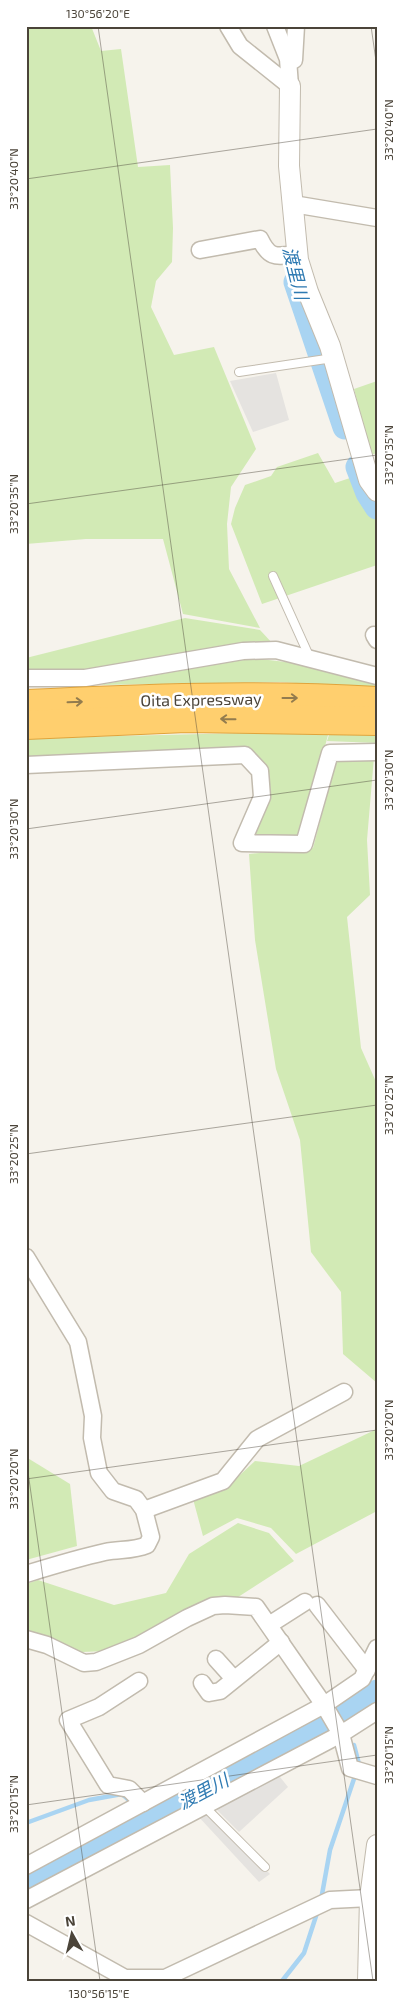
<svg xmlns="http://www.w3.org/2000/svg" width="403" height="2007" font-family="'Exo 2','Noto Sans JP',sans-serif">
  <rect width="100%" height="100%" fill="#f6f3ec"/>
  <g fill="#d2eab5">
    <path d="M26,26H91L101,51L121,49L138,167L170,165L173,228L172,262L156,281L151,307L174,355L214,347L256,449L231,487L227,524L229,569L260,628L183,614L163,539H86L26,544Z"/>
    <path d="M377,381V453L371,455L354,389Z"/>
    <path d="M318,453L335,483L350,478L377,522V565L262,604L231,524L235,508L245,485L271,476L277,467Z"/>
    <path d="M185,618L260,630L274,645L103,672L26,673V658Z"/>
    <path d="M252,658L294,663L333,674L377,682V688L280,682L99,685Z"/>
    <path d="M329,731L301,838L252,837L265,798L247,751L26,760V739L32,738Z"/>
    <path d="M330,732L377,735V743L327,741Z"/>
    <path d="M374,757L367,840L370,895L347,917L361,1048L377,1084V1383L343,1354L341,1292L311,1252L300,1140L276,1069L255,940L249,854L313,848L336,761Z"/>
    <path d="M377,1429V1511L296,1554L271,1528L237,1518L203,1536L193,1499L228,1486L255,1461L299,1466Z"/>
    <path d="M26,1457L70,1484L77,1546L26,1560Z"/>
    <path d="M238,1523L269,1533L294,1561L235,1599L142,1639L107,1651L82,1652L26,1634V1584L38,1580L114,1605L166,1593L189,1554Z"/>
  </g>
  <g fill="#e5e3e0">
    <path d="M276,373L289,420L253,432L230,381Z"/>
    <path d="M276,1772L288,1787L239,1832L213,1806Z"/>
    <path d="M207,1811L270,1874L259,1882L197,1815Z"/>
  </g>
  <path fill="#a9d4f2" d="M377,1680V1708L351,1723L341,1707L374,1686Z"/>
  <g fill="none" stroke-linecap="round" stroke-linejoin="round">
    <g stroke="#a9d4f2" stroke-width="4.5">
      <path d="M26,1823L89,1800L122,1794L130,1801"/>
      <path d="M321,1900L330,1850L359,1764L354,1745"/>
      <path d="M282,1981L304,1953L318,1910"/>
    </g>
    <g stroke="#a9d4f2" stroke-width="25">
      <path d="M296,282L345,427"/>
      <path d="M358,467L368,493L377,507"/>
      <path d="M26,1886L356,1709L377,1692"/>
    </g>
    <g stroke="#c2bbae" stroke-width="10">
      <g id="service">
        <path d="M239,372L333,358"/>
        <path d="M273,576L310,658"/>
        <path d="M204,1806L265,1867"/>
      </g>
    </g>
    <g stroke="#c2bbae" stroke-width="19">
      <g id="minor">
        <path d="M228,26L240,46L290,86"/>
        <path d="M275,26L288,59L290,86"/>
        <path d="M294,60L296,26"/>
        <path d="M293,204L377,218"/>
        <path d="M200,250L260,239C270,260 277,256 298,254"/>
        <path d="M374,635L377,640"/>
        <path d="M26,678H85L243,651L276,650L377,676"/>
        <path d="M26,765L245,755L260,771L262,797L242,843L304,844L330,753L377,752"/>
        <path d="M26,1257L78,1342L93,1416L92,1438L99,1473L113,1491L136,1499L144,1510L151,1537L147,1545C133,1551 120,1549 105,1552C78,1558 52,1566 26,1574"/>
        <path d="M144,1510L223,1481L257,1439L344,1392"/>
        <path d="M317,1605L367,1670"/>
        <path d="M269,1625L305,1602"/>
        <path d="M26,1639L47,1645L84,1663L96,1662L139,1645L187,1618L213,1606L225,1605L256,1607L324,1705L341,1734L350,1768L377,1776"/>
        <path d="M216,1659L234,1679"/>
        <path d="M139,1681L99,1707L68,1720L108,1785L129,1789L143,1803"/>
        <path d="M202,1683L209,1693L220,1691L281,1642"/>
        <path d="M191,1777L204,1806"/>
        <path d="M26,1866L324,1705L362,1679L377,1648"/>
        <path d="M26,1900L341,1734L377,1711"/>
        <path d="M26,1923L125,1978H165L330,1900L370,1898"/>
      </g>
    </g>
    <g stroke="#c2bbae" stroke-width="22">
      <g id="tertiary">
        <path d="M290,86L289,166L298,260L308,292L330,346L369,480L377,491"/>
        <path d="M368,1981L370,1898L377,1845"/>
      </g>
    </g>
    <g stroke="#e0a43c" stroke-width="30">
      <g id="motorway">
        <path d="M26,704C143,698 260,694 377,701"/>
        <path d="M26,725L186,718L377,721"/>
      </g>
    </g>
    <use href="#service" stroke="#fff" stroke-width="8"/>
    <use href="#minor" stroke="#fff" stroke-width="16"/>
    <use href="#tertiary" stroke="#fff" stroke-width="20"/>
    <use href="#motorway" stroke="#ffcf6e" stroke-width="28"/>
  </g>
  <defs><path id="oneway-shaft" d="M-6 0H5M1.5-3L5.5 0L1.5 3" fill="none" stroke-width="1.6" stroke-linecap="round" stroke-linejoin="round" transform="scale(1.25)"/></defs>
  <g stroke="#937c4e">
    <use href="#oneway-shaft" transform="translate(290 698)"/>
    <use href="#oneway-shaft" transform="translate(75 702) rotate(-2)"/>
    <use href="#oneway-shaft" transform="translate(228 719) rotate(-179)"/>
  </g>
  <path fill="none" stroke="#4b4439" stroke-width="1" stroke-opacity="0.45" d="M98,26L373,1981M371,26L377,68M26,179L377,129M26,504L377,455M26,829L377,780M26,1154L377,1105M26,1458L100,1981M26,1479L377,1430M26,1805L377,1755"/>
  <g text-anchor="middle" dominant-baseline="central" stroke-width="5" stroke-linejoin="round" paint-order="stroke">
    <g font-size="16" fill="#4b4439" stroke="#fff">
      <text transform="translate(201 699) rotate(-1)">Oita Expressway</text>
    </g>
    <g font-size="18" font-style="italic" fill="#2e7ab2" stroke="#fff">
      <text transform="translate(296 273) rotate(76)">渡里川</text>
      <text transform="translate(203 1791) rotate(-28)">渡里川</text>
    </g>
  </g>
  <rect width="403" height="2007" fill="none" stroke="#ffffff" stroke-width="55"/>
  <g transform="translate(72 1934) rotate(352)" stroke="#ffffff" stroke-width="4" paint-order="stroke">
  <path d="M0-4L9 19L0 12L-9 19Z" fill="#4b4439"/>
  <text y="-8" font-size="14" font-weight="bold" text-anchor="middle" fill="#4b4439">N</text>
  </g>
  <rect x="28" y="28" width="348" height="1952" fill="none" stroke="#4b4439" stroke-width="2"/>
  <g font-size="12" text-anchor="middle" fill="#4b4439">
    <text x="98" y="18">130°56'20"E</text>
    <text transform="translate(389 130) rotate(-90)" y="4">33°20'40"N</text>
    <text transform="translate(14 179) rotate(-90)" y="4">33°20'40"N</text>
    <text transform="translate(389 455) rotate(-90)" y="4">33°20'35"N</text>
    <text transform="translate(14 504) rotate(-90)" y="4">33°20'35"N</text>
    <text transform="translate(389 780) rotate(-90)" y="4">33°20'30"N</text>
    <text transform="translate(14 829) rotate(-90)" y="4">33°20'30"N</text>
    <text transform="translate(389 1105) rotate(-90)" y="4">33°20'25"N</text>
    <text transform="translate(14 1154) rotate(-90)" y="4">33°20'25"N</text>
    <text transform="translate(389 1430) rotate(-90)" y="4">33°20'20"N</text>
    <text transform="translate(14 1479) rotate(-90)" y="4">33°20'20"N</text>
    <text transform="translate(389 1755) rotate(-90)" y="4">33°20'15"N</text>
    <text transform="translate(14 1804) rotate(-90)" y="4">33°20'15"N</text>
    <text x="99" y="1998">130°56'15"E</text>
  </g>
</svg>
